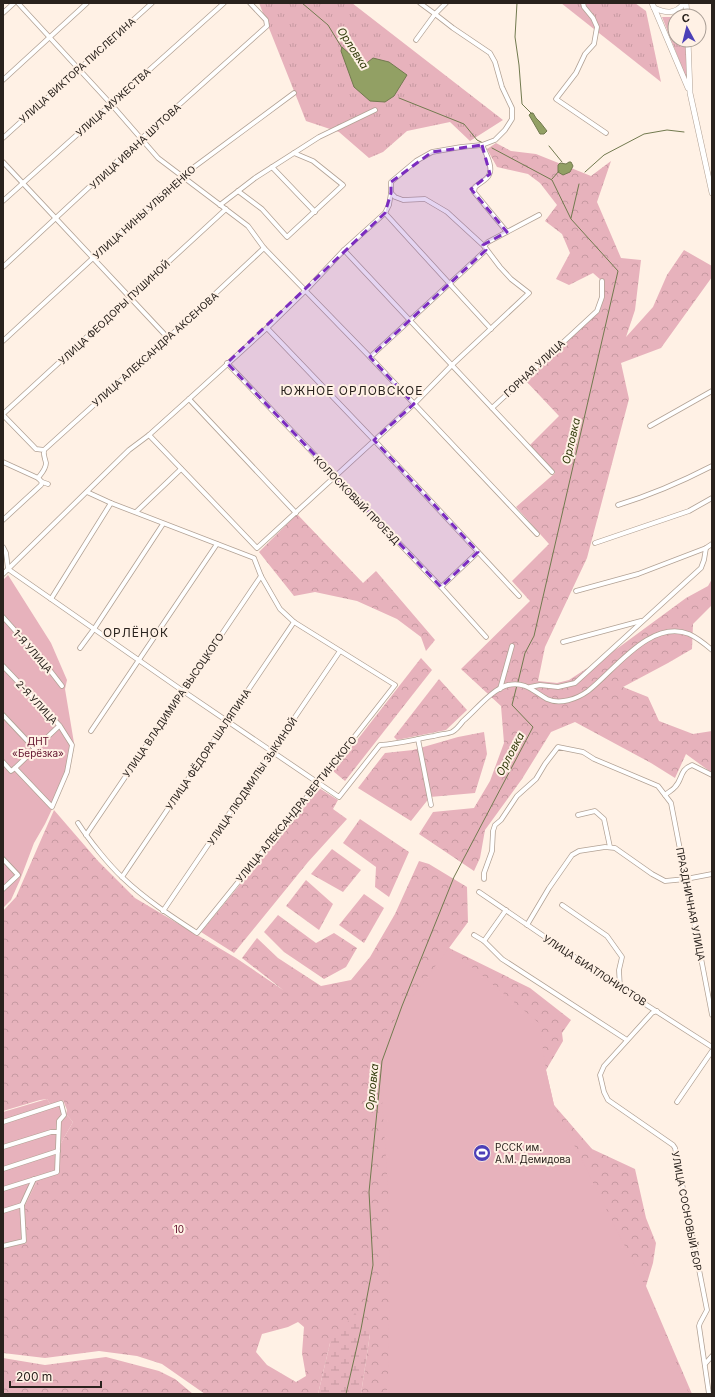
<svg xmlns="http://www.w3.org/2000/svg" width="715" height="1397" font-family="Inter,sans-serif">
  <defs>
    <pattern id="grass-tufts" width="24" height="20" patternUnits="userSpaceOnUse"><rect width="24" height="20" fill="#e7b2bc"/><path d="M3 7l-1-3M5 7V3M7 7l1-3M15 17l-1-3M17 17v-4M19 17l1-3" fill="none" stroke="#c699a1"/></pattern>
    <pattern id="forest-crowns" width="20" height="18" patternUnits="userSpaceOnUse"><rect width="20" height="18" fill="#e7b2bc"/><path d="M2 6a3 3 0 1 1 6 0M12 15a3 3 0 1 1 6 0" fill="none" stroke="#c699a1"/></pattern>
    <pattern id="wetland-marsh" width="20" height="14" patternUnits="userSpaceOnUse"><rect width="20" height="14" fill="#e7b2bc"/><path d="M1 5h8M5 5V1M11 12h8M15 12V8" fill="none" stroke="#c699a1"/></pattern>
  </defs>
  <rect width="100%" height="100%" fill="#fff1e5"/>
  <g fill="url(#grass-tufts)">
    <path d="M259,3H352L503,120L470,141L450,122L407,131L383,152L369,158L339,132L306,121Z"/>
    <path d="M561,3H635L646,11L661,82Z"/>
    <path d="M682,12L683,16H675V40H685L689,85L662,17H671Z"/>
  </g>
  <g fill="url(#forest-crowns)" fill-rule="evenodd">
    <path d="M496,143L511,151L536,154L591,176L611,161L597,202L621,258L641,260L635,310L626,337L653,307L667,275L684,250L712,266V277L661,348L621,363L629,399L587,558L545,647L538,681L557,683L569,680L618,648L686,598L708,586L712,579V605L693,624L692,649L668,663L623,687L648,697L659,721L693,734L712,731V773L686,754L675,778L651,763L575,722L551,732L522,779L485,830L480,858L474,871L419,834L433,812L474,808L490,781L504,743L501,706L461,669L530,601L512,581L549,544L516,507L555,473L530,445L559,416L525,380L598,312L602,281L593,273L569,285L556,279L570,253L562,234L545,221L557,205L540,183L528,174L497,167L487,149Z"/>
    <path d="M297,514L363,583L376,571L435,640L426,651L421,637L397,619L357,601L315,592L294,596L259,552Z"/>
    <path d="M421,658L432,670L345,781L333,771Z"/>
    <path d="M439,679L467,710L446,730L397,740L394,737Z"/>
    <path d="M484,732L487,754L475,793L430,797L411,821L358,788L385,753L413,750L458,737Z"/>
    <path d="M319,788L338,800L333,809L347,819L308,862L234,953L201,932Z"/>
    <path d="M54,810L98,861L135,898L236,958L283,990L242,958L257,938L278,958L321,986L351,980L370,957L395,914L419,861L429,864L467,887L468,922L449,948L530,988L571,1020L562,1033L563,1041L546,1070L554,1105L592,1149L635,1169L646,1218L656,1243L653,1263L646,1286L692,1394H361L370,1334L330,1343L318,1394H205L162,1364L137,1356L99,1351L45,1358L3,1353V1248L27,1243L23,1209L36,1183L59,1155L61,1143L73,1122L66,1114L67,1110L63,1100L51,1105L47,1099L40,1100L3,1111V911L16,897ZM298,1322L304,1327L302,1353L306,1376L296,1382L267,1365L256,1352L262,1334L288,1327Z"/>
    <path d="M360,819L409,852L389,897L375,887L376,867L343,843Z"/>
    <path d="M332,849L361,870L343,892L311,874Z"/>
    <path d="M306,880L333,904L319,930L286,906Z"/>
    <path d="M364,894L384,908L364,943L339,925Z"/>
    <path d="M278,915L316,943L334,933L357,948L346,967L324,979L284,952L264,932Z"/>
    <path d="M106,1357L159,1371L175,1379L193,1394H3V1358L45,1365Z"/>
  </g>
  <path fill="url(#wetland-marsh)" d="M355,1313L370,1334L361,1394H318L330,1343Z"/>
  <g fill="#e7b2bc">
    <path d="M8,575L51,643L67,680L65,689L74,743L69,773L45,824L34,843L20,880L11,900L3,908V580Z"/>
    <path d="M449,948L539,1023L546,1070L554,1105L645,1286L689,1394H386L388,1384L390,1261L389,1202L378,1042Z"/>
    <path d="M47,1099L51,1105L63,1100L66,1114L73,1122L61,1143L59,1172L36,1183L23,1209L27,1243L3,1248V1112Z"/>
  </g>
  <g fill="#92a064" stroke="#727a4f">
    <path d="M342,47L363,66L373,58L389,62L407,75L394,96L385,102L370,101L354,87L341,51Z"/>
    <path d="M531,113H533L536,118L540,122L547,131L544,134H540L529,115Z"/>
    <path d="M569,162H571L573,166L570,172L563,175L558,172V165L560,163L566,164Z"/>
  </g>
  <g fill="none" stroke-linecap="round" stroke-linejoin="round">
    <g stroke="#727a4f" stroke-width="1">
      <path d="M302,3L328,25L342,48"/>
      <path d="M517,3L515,37L519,65L522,104L532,114"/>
      <path d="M399,98L464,124L477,140L483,143"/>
      <path d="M549,146L562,162"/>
      <path d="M492,148L552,180L571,219L618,271L534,636L525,653L518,682"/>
      <path d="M585,172L604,155L644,134L667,130L684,132"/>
      <path d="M552,179L559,171"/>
      <path d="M571,218L579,184"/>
      <path d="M346,1394L361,1329L373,1265L369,1192L382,1061L402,1006L454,877L533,727L512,705L517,685"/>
    </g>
    <g stroke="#b2a295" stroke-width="5.5">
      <g id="minor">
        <path d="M18,3L111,104L158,158L248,226L264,248L370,357L537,534"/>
        <path d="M583,3L584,7L593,18L597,27L594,44L585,54L576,73L556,99L606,133"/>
        <path d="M3,13L14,3"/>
        <path d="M416,40L435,14L420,3"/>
        <path d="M3,80L87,3"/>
        <path d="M3,138L152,3"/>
        <path d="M482,145C485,152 494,167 489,175C487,180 479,183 475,187L474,192L507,232"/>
        <path d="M3,162L168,338"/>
        <path d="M272,167L315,212"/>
        <path d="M238,191L262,209L287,237L343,185L313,161L294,153"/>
        <path d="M3,201L224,3"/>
        <path d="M220,205L255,178L319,137L375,110"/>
        <path d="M385,213L491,329"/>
        <path d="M484,246L488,242L539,215"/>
        <path d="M344,250L552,472"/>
        <path d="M3,267L142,138L267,26L266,20L250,3"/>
        <path d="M267,328L374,440L519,596"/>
        <path d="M3,341L182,176L294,93"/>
        <path d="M370,357L486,250"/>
        <path d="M227,363L441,587L486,637"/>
        <path d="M189,399L296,513"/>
        <path d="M492,408L597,311L602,297V281"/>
        <path d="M3,414L226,209"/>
        <path d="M3,415L36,449L44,450C43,455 45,458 46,463C46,469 41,474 38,478"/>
        <path d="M650,426L712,391"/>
        <path d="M149,435L257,548L414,404L452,365L529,293L511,279L500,267L484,246L447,212L425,199L403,200L395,197L391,193"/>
        <path d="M44,450L168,338L264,248"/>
        <path d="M3,462L38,478L42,482L48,484"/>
        <path d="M618,505C651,495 681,482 712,466"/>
        <path d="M136,512L181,469"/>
        <path d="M3,520L41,485L42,482"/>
        <path d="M595,543L689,511L712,498"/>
        <path d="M3,547L6,553L8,569"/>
        <path d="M8,569L183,691L339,797L380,745C398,744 416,739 434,736C440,734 447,734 452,732C456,730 460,725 463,721C476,710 492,689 508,685C526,681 534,692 547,699C560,705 577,699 588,691C615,670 650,619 689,634C698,638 705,644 712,650"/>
        <path d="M3,574L129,450L149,435L189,399L267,328L306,290L344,250L385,213L389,205L391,193V182L416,161L432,152L461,147L482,145L495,140L505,130L512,119V108L502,87L495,62L490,53L453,28L435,14L446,3"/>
        <path d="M441,587L478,552"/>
        <path d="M576,591L638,574L706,548L712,544"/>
        <path d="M51,599L111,503"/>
        <path d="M3,617L45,664L62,686"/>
        <path d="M563,642L641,621"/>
        <path d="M80,648L94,629L163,524"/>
        <path d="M3,666L60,726L72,745L67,772L52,807L15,768L11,771L3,762"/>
        <path d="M530,687L540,685L558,687L575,683L701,568L704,560L706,548"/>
        <path d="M500,689L512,646"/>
        <path d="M3,715L35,749"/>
        <path d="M91,731L217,544"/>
        <path d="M418,739L431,805"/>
        <path d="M15,768L59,726"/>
        <path d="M665,795C668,792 673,790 675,787C683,779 679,770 692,765L712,775"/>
        <path d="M578,815L595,811L604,819L610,847"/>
        <path d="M78,823C89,840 108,864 123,878C145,899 171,916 197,933L319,782L395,685L294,622L280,609L261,576L254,558L111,503L87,492"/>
        <path d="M86,835L261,576"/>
        <path d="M3,859L18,875L3,889"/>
        <path d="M122,877L294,622"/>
        <path d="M484,879V873L492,851L493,831L495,825L501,820L517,796L536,779L545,764L558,747L583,752L594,759L658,786L671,803L712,1015"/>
        <path d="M479,892L620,988L712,1047"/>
        <path d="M562,905L607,936L622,957L619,970L620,988"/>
        <path d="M163,911L340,651"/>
        <path d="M527,925L549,888L572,855L579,851L605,847L615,848L652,874L665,881L686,879L712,874"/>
        <path d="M474,935L484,941L502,959L627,1040"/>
        <path d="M484,941L506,910"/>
        <path d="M657,1011L652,1013L604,1066L600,1075L604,1092L608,1100L673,1145L675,1148L707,1310L700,1323L699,1326L709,1394"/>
        <path d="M677,1102L712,1051"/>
        <path d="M3,1122L61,1103L64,1115L59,1121L57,1172L3,1189"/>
        <path d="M3,1147L51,1132H58"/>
        <path d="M3,1169L58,1151"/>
        <path d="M3,1211L22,1205"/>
        <path d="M3,1246L24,1241L22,1205L34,1179"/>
        <path d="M705,1364L712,1356"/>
      </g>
    </g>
    <g stroke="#b2a295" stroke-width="6">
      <g id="major">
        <path d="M652,3L688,88"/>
        <path d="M686,3L687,16"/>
        <path d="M654,8C665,13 676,15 684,3"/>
        <path d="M688,40L690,93L712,193"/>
      </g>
    </g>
    <use href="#minor" stroke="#fff" stroke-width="4"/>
    <use href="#major" stroke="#fff" stroke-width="5"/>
  </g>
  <path fill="#7b2cbf" fill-opacity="0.2" stroke="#7b2cbf" stroke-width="3" stroke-dasharray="8 5" stroke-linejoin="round" d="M482,145L490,174L471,189L507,232L483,245L486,250L370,357L414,404L374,440L478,552L441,587L227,363L385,213L391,193V182L432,152Z"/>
  <defs>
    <g id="stadium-disc" transform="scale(0.9)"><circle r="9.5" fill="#4c40b7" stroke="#fff1e5"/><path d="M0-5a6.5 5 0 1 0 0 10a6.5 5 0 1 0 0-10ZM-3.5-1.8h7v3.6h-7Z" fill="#fff"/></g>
  </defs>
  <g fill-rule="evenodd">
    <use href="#stadium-disc" x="482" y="1153"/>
  </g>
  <g text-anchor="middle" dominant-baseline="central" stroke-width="4" stroke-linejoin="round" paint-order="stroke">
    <g font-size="10" fill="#29221d" stroke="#fff1e5">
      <text transform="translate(77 70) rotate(-42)">УЛИЦА ВИКТОРА ПИСЛЕГИНА</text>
      <text transform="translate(113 102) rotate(-42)">УЛИЦА МУЖЕСТВА</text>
      <text transform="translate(135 146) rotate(-43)">УЛИЦА ИВАНА ШУТОВА</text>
      <text transform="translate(144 212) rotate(-42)">УЛИЦА НИНЫ УЛЬЯНЕНКО</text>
      <text transform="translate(114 312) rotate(-43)">УЛИЦА ФЕОДОРЫ ПУШИНОЙ</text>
      <text transform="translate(155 349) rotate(-42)">УЛИЦА АЛЕКСАНДРА АКСЕНОВА</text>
      <text transform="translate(534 368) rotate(-43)">ГОРНАЯ УЛИЦА</text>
      <text transform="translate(357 500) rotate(46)">КОЛОСКОВЫЙ ПРОЕЗД</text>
      <text transform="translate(33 651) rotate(49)">1-Я УЛИЦА</text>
      <text transform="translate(37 702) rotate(47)">2-Я УЛИЦА</text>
      <text transform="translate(173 705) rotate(-56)">УЛИЦА ВЛАДИМИРА ВЫСОЦКОГО</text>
      <text transform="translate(208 749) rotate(-56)">УЛИЦА ФЁДОРА ШАЛЯПИНА</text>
      <text transform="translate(252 781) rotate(-56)">УЛИЦА ЛЮДМИЛЫ ЗЫКИНОЙ</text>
      <text transform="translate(296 809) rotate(-51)">УЛИЦА АЛЕКСАНДРА ВЕРТИНСКОГО</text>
      <text transform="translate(691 904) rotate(79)">ПРАЗДНИЧНАЯ УЛИЦА</text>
      <text transform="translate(595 970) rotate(33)">УЛИЦА БИАТЛОНИСТОВ</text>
      <text transform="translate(687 1211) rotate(79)">УЛИЦА СОСНОВЫЙ БОР</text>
    </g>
    <g font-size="10" fill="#60102c" stroke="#fff1e5">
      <text x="38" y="741">ДНТ<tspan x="38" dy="12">«Берёзка»</tspan></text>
      <text x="179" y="1229">10</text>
    </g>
    <g font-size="10" fill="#29221d" stroke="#fff1e5" text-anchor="start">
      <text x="495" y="1147">РССК им.<tspan x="495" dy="12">А.М. Демидова</tspan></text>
    </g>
    <g font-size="11" font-style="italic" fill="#323b0c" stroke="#fff1e5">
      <text transform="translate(353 48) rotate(57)">Орловка</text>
      <text transform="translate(571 441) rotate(-77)">Орловка</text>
      <text transform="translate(510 754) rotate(-62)">Орловка</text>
      <text transform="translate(372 1087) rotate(-84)">Орловка</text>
    </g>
    <g font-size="12" letter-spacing="1" fill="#29221d" stroke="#fff1e5">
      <text x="352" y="390">ЮЖНОЕ ОРЛОВСКОЕ</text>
      <text x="136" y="632">ОРЛЁНОК</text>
    </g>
  </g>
  <rect width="715" height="1397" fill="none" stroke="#29221d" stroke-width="8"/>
  <g transform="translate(687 28) rotate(353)"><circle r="19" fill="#fff1e5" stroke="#a99e95"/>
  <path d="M0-3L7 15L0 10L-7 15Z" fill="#4c40b7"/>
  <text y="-6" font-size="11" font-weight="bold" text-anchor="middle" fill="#29221d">С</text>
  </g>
  <path d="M10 1381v6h91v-6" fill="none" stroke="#29221d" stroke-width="2"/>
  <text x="16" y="1381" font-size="12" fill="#29221d" stroke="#fff1e5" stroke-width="3" paint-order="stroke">200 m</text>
</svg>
